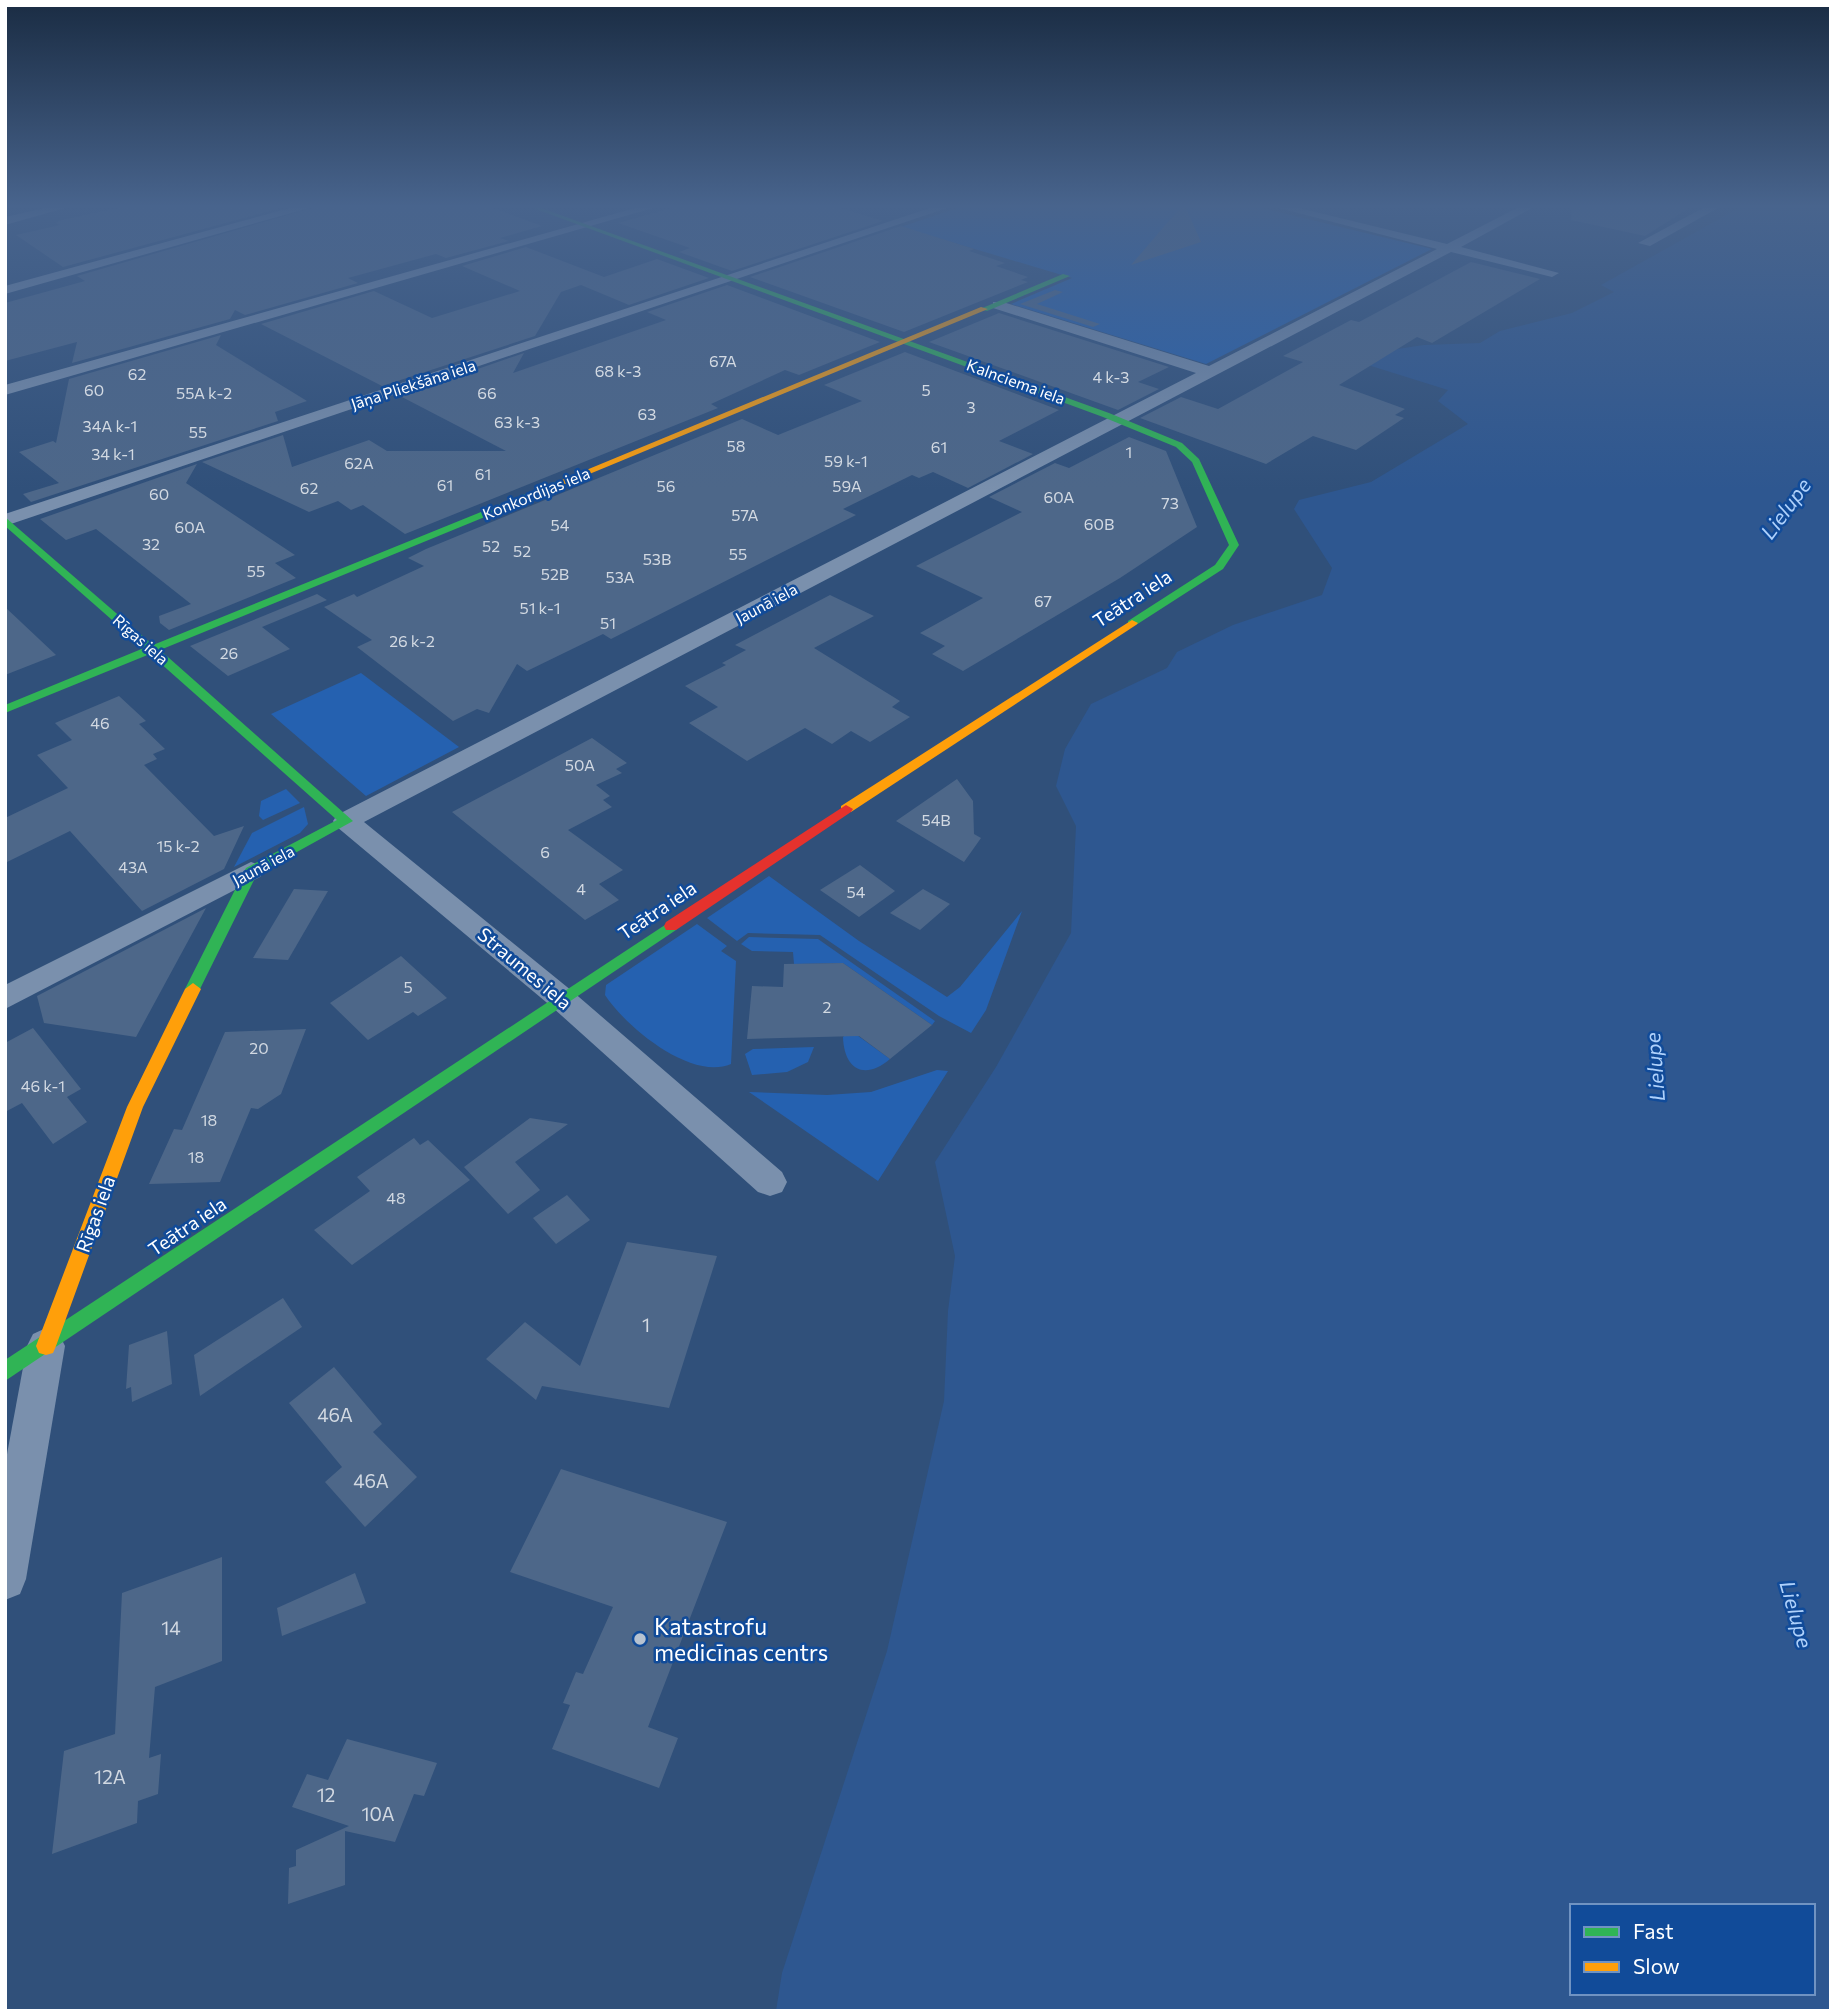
<svg xmlns="http://www.w3.org/2000/svg" width="1836" height="2016" font-family="Commissioner,sans-serif">
  <rect width="100%" height="100%" fill="#30507a"/>
  <g fill="#2561b0">
    <path d="M957,208H1262L1432,249L1206,364L1011,304L1072,278L901,227Z"/>
    <path d="M361,673L459,747L366,796L271,714Z"/>
    <path d="M286,789L300,803L263,820L259,816L261,801Z"/>
    <path d="M304,807L308,824L300,833L234,867L252,833Z"/>
    <path d="M769,876L859,941L947,997L960,987L1022,911L986,1010L971,1033L939,1016L820,935L748,933L737,941L707,918Z"/>
    <path d="M697,924L727,946L721,951L736,961L731,1064C691,1081 626,1027 605,995L606,985Z"/>
    <path d="M749,937L818,939L935,1021L932,1025L843,963L794,964L793,952L752,951L741,944Z"/>
    <path d="M850,1030L890,1059C864,1081 844,1069 843,1037Z"/>
    <path d="M814,1047L808,1062L787,1072L752,1075L745,1054L753,1049Z"/>
    <path d="M937,1070L948,1071L878,1181L749,1092L827,1095L871,1092Z"/>
  </g>
  <path fill="#2e5790" fill-rule="evenodd" d="M1739,208H1831V2011H776L782,1973L887,1651L944,1401L948,1311L955,1256L935,1162L996,1067L1071,933L1076,826L1056,786L1065,749L1091,704L1167,668L1177,652L1233,625L1322,595L1332,568L1294,509L1299,500L1371,482L1468,424L1438,401L1448,390L1368,365L1384,351L1424,345L1480,343L1500,331L1572,313L1614,292L1601,285ZM1572,1906H1813V1993H1572Z"/>
  <g fill="#4d6789">
    <path d="M119,208H281L63,267L16,235L60,225L56,223L61,220Z"/>
    <path d="M312,208H493L542,226L500,238L509,241L446,258L436,254L348,278L358,283L245,315L235,310L230,319L72,363L77,342L5,361V303L85,281L77,276Z"/>
    <path d="M672,208H841L883,221L732,271L679,252L690,248L618,223Z"/>
    <path d="M1180,208H1186L1201,242L1131,265Z"/>
    <path d="M1572,208H1689L1645,236L1571,220Z"/>
    <path d="M901,226L974,249L969,251L1005,263L996,266L1028,277L1021,280L1028,282L904,332L750,277Z"/>
    <path d="M526,247L604,277L657,259L709,278L629,305L581,285L561,292L535,336L382,386L261,324L374,291L432,318L520,291L462,266Z"/>
    <path d="M1471,262L1540,279L1432,343L1417,337L1339,385L1405,409L1395,415L1404,418L1356,450L1313,436L1266,464L1140,418L1181,397L1218,409L1303,362L1283,356L1351,320L1359,322Z"/>
    <path d="M727,285L880,342L799,375L785,370L711,404L718,408L405,534L363,505L351,510L338,501L309,512L202,462L283,435L292,467L369,440L387,451H506L400,396L524,353L513,373L666,320L647,312Z"/>
    <path d="M1055,290L1063,292L1037,304L1100,324L1093,327L1020,304Z"/>
    <path d="M999,313L1169,367L1138,382L1159,389L1118,410L929,342Z"/>
    <path d="M221,335L216,345L307,401L275,412L278,421L31,502L23,494L59,483L19,452L53,441L56,443L69,379Z"/>
    <path d="M905,352L1059,410L999,441L1033,454L968,488L933,472L919,478L912,475L843,509L856,515L611,639L603,634L527,671L517,664L489,713L477,709L453,721L357,647L372,640L324,607L354,594L357,597L424,566L408,558L426,549L742,419L778,435L862,401L824,385Z"/>
    <path d="M1129,437L1166,451L1197,527L1120,578L963,671L932,654L945,646L920,633L983,598L916,566L1022,512L989,497L1055,463L1069,468Z"/>
    <path d="M197,464L186,483L295,555L275,563L296,578L169,630L160,623L159,616L191,604L96,529L66,540L40,519Z"/>
    <path d="M317,594L327,600L262,627L290,649L228,676L190,646Z"/>
    <path d="M830,595L874,616L814,648L900,701L892,707L910,717L870,742L851,731L832,744L805,728L747,761L689,723L718,707L685,686L726,665L722,663L746,650L735,645Z"/>
    <path d="M5,607L56,655L5,675Z"/>
    <path d="M119,696L146,721L139,724L165,749L153,754L157,759L144,765L214,836L244,826L224,869L142,911L70,831L5,863V818L68,788L37,755L72,740L55,723Z"/>
    <path d="M592,738L627,763L616,769L622,773L596,785L610,796L603,800L612,807L568,830L623,870L599,884L619,900L585,920L452,812Z"/>
    <path d="M957,779L973,801L974,834L981,838L964,862L896,821Z"/>
    <path d="M860,865L895,891L859,917L820,890Z"/>
    <path d="M294,889L328,891L288,960L253,958Z"/>
    <path d="M923,889L950,904L920,930L890,913Z"/>
    <path d="M206,908L136,1037L44,1023L37,996Z"/>
    <path d="M401,956L447,998L418,1016L413,1012L368,1040L330,1003Z"/>
    <path d="M843,963L932,1025L890,1059L859,1036L747,1039L752,986L783,987L784,964Z"/>
    <path d="M33,1028L81,1089L67,1097L87,1122L53,1144L22,1103L5,1112V1043Z"/>
    <path d="M306,1029L281,1094L258,1109L251,1108L220,1182L149,1184L174,1129L182,1130L225,1032Z"/>
    <path d="M530,1118L568,1124L515,1162L540,1190L508,1214L464,1167Z"/>
    <path d="M414,1138L420,1145L428,1140L470,1180L352,1265L314,1230L370,1191L357,1177Z"/>
    <path d="M567,1195L590,1220L556,1244L533,1218Z"/>
    <path d="M627,1242L717,1256L669,1408L542,1386L536,1400L486,1359L525,1322L580,1366Z"/>
    <path d="M283,1298L302,1327L200,1396L194,1355Z"/>
    <path d="M167,1331L172,1384L132,1402L131,1387L126,1389L129,1345Z"/>
    <path d="M334,1367L382,1424L373,1432L417,1477L365,1527L325,1482L342,1467L289,1403Z"/>
    <path d="M561,1469L727,1522L648,1727L678,1738L659,1788L552,1749L570,1705L563,1703L576,1672L583,1674L613,1607L510,1572Z"/>
    <path d="M222,1557V1661L155,1687L149,1758L161,1754L158,1794L138,1801L137,1823L52,1854L64,1751L115,1734L122,1593Z"/>
    <path d="M355,1573L366,1603L282,1636L277,1608Z"/>
    <path d="M347,1739L437,1763L424,1796L414,1794L395,1842L345,1831V1885L288,1904L289,1868L296,1866V1850L349,1826L292,1807L307,1774L328,1780Z"/>
  </g>
  <g fill="none" stroke-linecap="round" stroke-linejoin="round">
    <g fill="#7a90ad" fill-rule="evenodd">
      <path d="M45,208H65L5,225V217Z"/>
      <path d="M290,208H309L5,294V286Z"/>
      <path d="M635,208H653L5,395V385Z"/>
      <path d="M930,208H947L5,526V514Z"/>
      <path d="M1279,208H1299L1447,244L1517,208H1532L1461,247L1559,273L1552,277L1451,252L364,822L572,991L782,1172L787,1182L782,1192L770,1196L758,1192L552,1007L337,827L333,821L337,815L1196,373L993,308V302H1003L1209,366L1437,249Z"/>
      <path d="M1703,208H1718L1650,246L1638,243Z"/>
      <path d="M251,862L260,865L264,871L260,877L5,1009V985Z"/>
      <path d="M46,1328L59,1334L65,1346L26,1579L20,1594L5,1600V1465L27,1346L33,1334Z"/>
    </g>
    <g fill="#30b455" fill-rule="evenodd">
      <path d="M533,208H541L1109,413L1182,443L1199,459L1239,545L1223,569L1136,625H1128V621L1215,565L1229,545L1192,462L1176,447L1103,417Z"/>
      <path d="M1063,274L1070,276L987,311L980,309Z"/>
      <path d="M555,482L558,483V487L160,650L353,821L257,874L198,993H188L185,989L246,868L337,820L150,654L5,713V705L144,648L5,526V517L153,645Z"/>
      <path d="M671,921L678,926L676,930L5,1381V1360Z"/>
    </g>
    <g fill="#ff9f0a" fill-rule="evenodd">
      <path d="M981,307L988,309L558,487L550,485Z"/>
      <path d="M1132,620L1138,623L1136,625L851,812H841V806Z"/>
      <path d="M193,983L201,989L143,1107L56,1346L53,1353L46,1355L39,1353L36,1346L127,1107L185,989Z"/>
    </g>
    <path fill="#e5322d" fill-rule="evenodd" d="M846,805L853,809L851,812L676,930H666L664,926L666,922Z"/>
  </g>
  <linearGradient id="sky" x2="0" y2="1"><stop stop-color="#1a2c43"/><stop offset="0.42" stop-color="#48648d"/><stop offset="1" stop-color="#48648d" stop-opacity="0"/></linearGradient>
  <rect width="1836" height="490" fill="url(#sky)"/>
  <circle fill="#b7c2d0" stroke="#114b99" stroke-width="2.5" cx="640" cy="1639" r="7"/>
  <g text-anchor="middle" dominant-baseline="central" stroke-width="5" stroke-linejoin="round" paint-order="stroke">
    <g font-size="16" fill="#d2d9e2">
      <text x="723" y="360">67A</text>
      <text x="618" y="370">68 k-3</text>
      <text x="137" y="373">62</text>
      <text x="1111" y="376">4 k-3</text>
      <text x="94" y="389">60</text>
      <text x="926" y="389">5</text>
      <text x="204" y="392">55A k-2</text>
      <text x="487" y="392">66</text>
      <text x="971" y="406">3</text>
      <text x="647" y="413">63</text>
      <text x="517" y="421">63 k-3</text>
      <text x="110" y="425">34A k-1</text>
      <text x="198" y="431">55</text>
      <text x="736" y="445">58</text>
      <text x="939" y="446">61</text>
      <text x="1129" y="451">1</text>
      <text x="113" y="453">34 k-1</text>
      <text x="846" y="460">59 k-1</text>
      <text x="359" y="462">62A</text>
      <text x="483" y="473">61</text>
      <text x="445" y="484">61</text>
      <text x="666" y="485">56</text>
      <text x="847" y="485">59A</text>
      <text x="309" y="487">62</text>
      <text x="159" y="493">60</text>
      <text x="1059" y="496">60A</text>
      <text x="1170" y="502">73</text>
      <text x="745" y="514">57A</text>
      <text x="1099" y="523">60B</text>
      <text x="560" y="524">54</text>
      <text x="190" y="526">60A</text>
      <text x="151" y="543">32</text>
      <text x="491" y="545">52</text>
      <text x="522" y="550">52</text>
      <text x="738" y="553">55</text>
      <text x="657" y="558">53B</text>
      <text x="256" y="570">55</text>
      <text x="555" y="573">52B</text>
      <text x="620" y="576">53A</text>
      <text x="1043" y="600">67</text>
      <text x="540" y="607">51 k-1</text>
      <text x="608" y="622">51</text>
      <text x="412" y="640">26 k-2</text>
      <text x="229" y="652">26</text>
      <text x="100" y="722">46</text>
      <text x="580" y="764">50A</text>
      <text x="936" y="819">54B</text>
      <text x="178" y="845">15 k-2</text>
      <text x="545" y="851">6</text>
      <text x="133" y="866">43A</text>
      <text x="581" y="888">4</text>
      <text x="856" y="891">54</text>
      <text x="408" y="986">5</text>
      <text x="827" y="1006">2</text>
      <text x="259" y="1047">20</text>
      <text x="43" y="1085">46 k-1</text>
      <text x="209" y="1119">18</text>
      <text x="196" y="1156">18</text>
      <text x="396" y="1197">48</text>
    </g>
    <g font-size="16" fill="#fff" stroke="#114b99">
      <text transform="translate(1016 381) rotate(20)">Kalnciema iela</text>
      <text transform="translate(413 384) rotate(-18)">Jāņa Pliekšāna iela</text>
      <text transform="translate(536 493) rotate(-22)">Konkordijas iela</text>
      <text transform="translate(766 603) rotate(-28)">Jaunā iela</text>
      <text transform="translate(141 639) rotate(41)">Rīgas iela</text>
      <text transform="translate(263 865) rotate(-28)">Jaunā iela</text>
    </g>
    <g font-size="19" fill="#fff" stroke="#114b99">
      <text transform="translate(1132 598) rotate(-33)">Teātra iela</text>
      <text transform="translate(657 910) rotate(-34)">Teātra iela</text>
      <text transform="translate(525 968) rotate(40)">Straumes iela</text>
      <text transform="translate(95 1214) rotate(-70)">Rīgas iela</text>
      <text transform="translate(187 1226) rotate(-34)">Teātra iela</text>
    </g>
    <g font-size="19" fill="#d2d9e2">
      <text x="646" y="1324">1</text>
      <text x="335" y="1414">46A</text>
      <text x="371" y="1480">46A</text>
      <text x="171" y="1627">14</text>
      <text x="110" y="1776">12A</text>
      <text x="326" y="1794">12</text>
      <text x="378" y="1813">10A</text>
    </g>
    <g font-size="21" font-style="italic" fill="#afd1fb" stroke="#114b99">
      <text transform="translate(1785 508) rotate(-54)">Lielupe</text>
      <text transform="translate(1654 1067) rotate(-94)">Lielupe</text>
      <text transform="translate(1797 1614) rotate(74)">Lielupe</text>
    </g>
    <g font-size="23" fill="#fff" stroke="#114b99" text-anchor="start">
      <text x="654" y="1626">Katastrofu<tspan x="654" dy="26">medicīnas centrs</tspan></text>
    </g>
  </g>
  <rect width="1836" height="2016" fill="none" stroke="#ffffff" stroke-width="14"/>
  <rect x="1570" y="1904" width="245" height="91" fill="#114b99" stroke="#7093c2" stroke-width="2"/>
  <rect x="1584" y="1927" width="35" height="10" fill="#30b455" stroke="#7093c2" stroke-width="2"/>
  <text x="1633" y="1939" font-size="21" fill="#ffffff">Fast</text>
  <rect x="1584" y="1962" width="35" height="10" fill="#ff9f0a" stroke="#7093c2" stroke-width="2"/>
  <text x="1633" y="1974" font-size="21" fill="#ffffff">Slow</text>
</svg>
